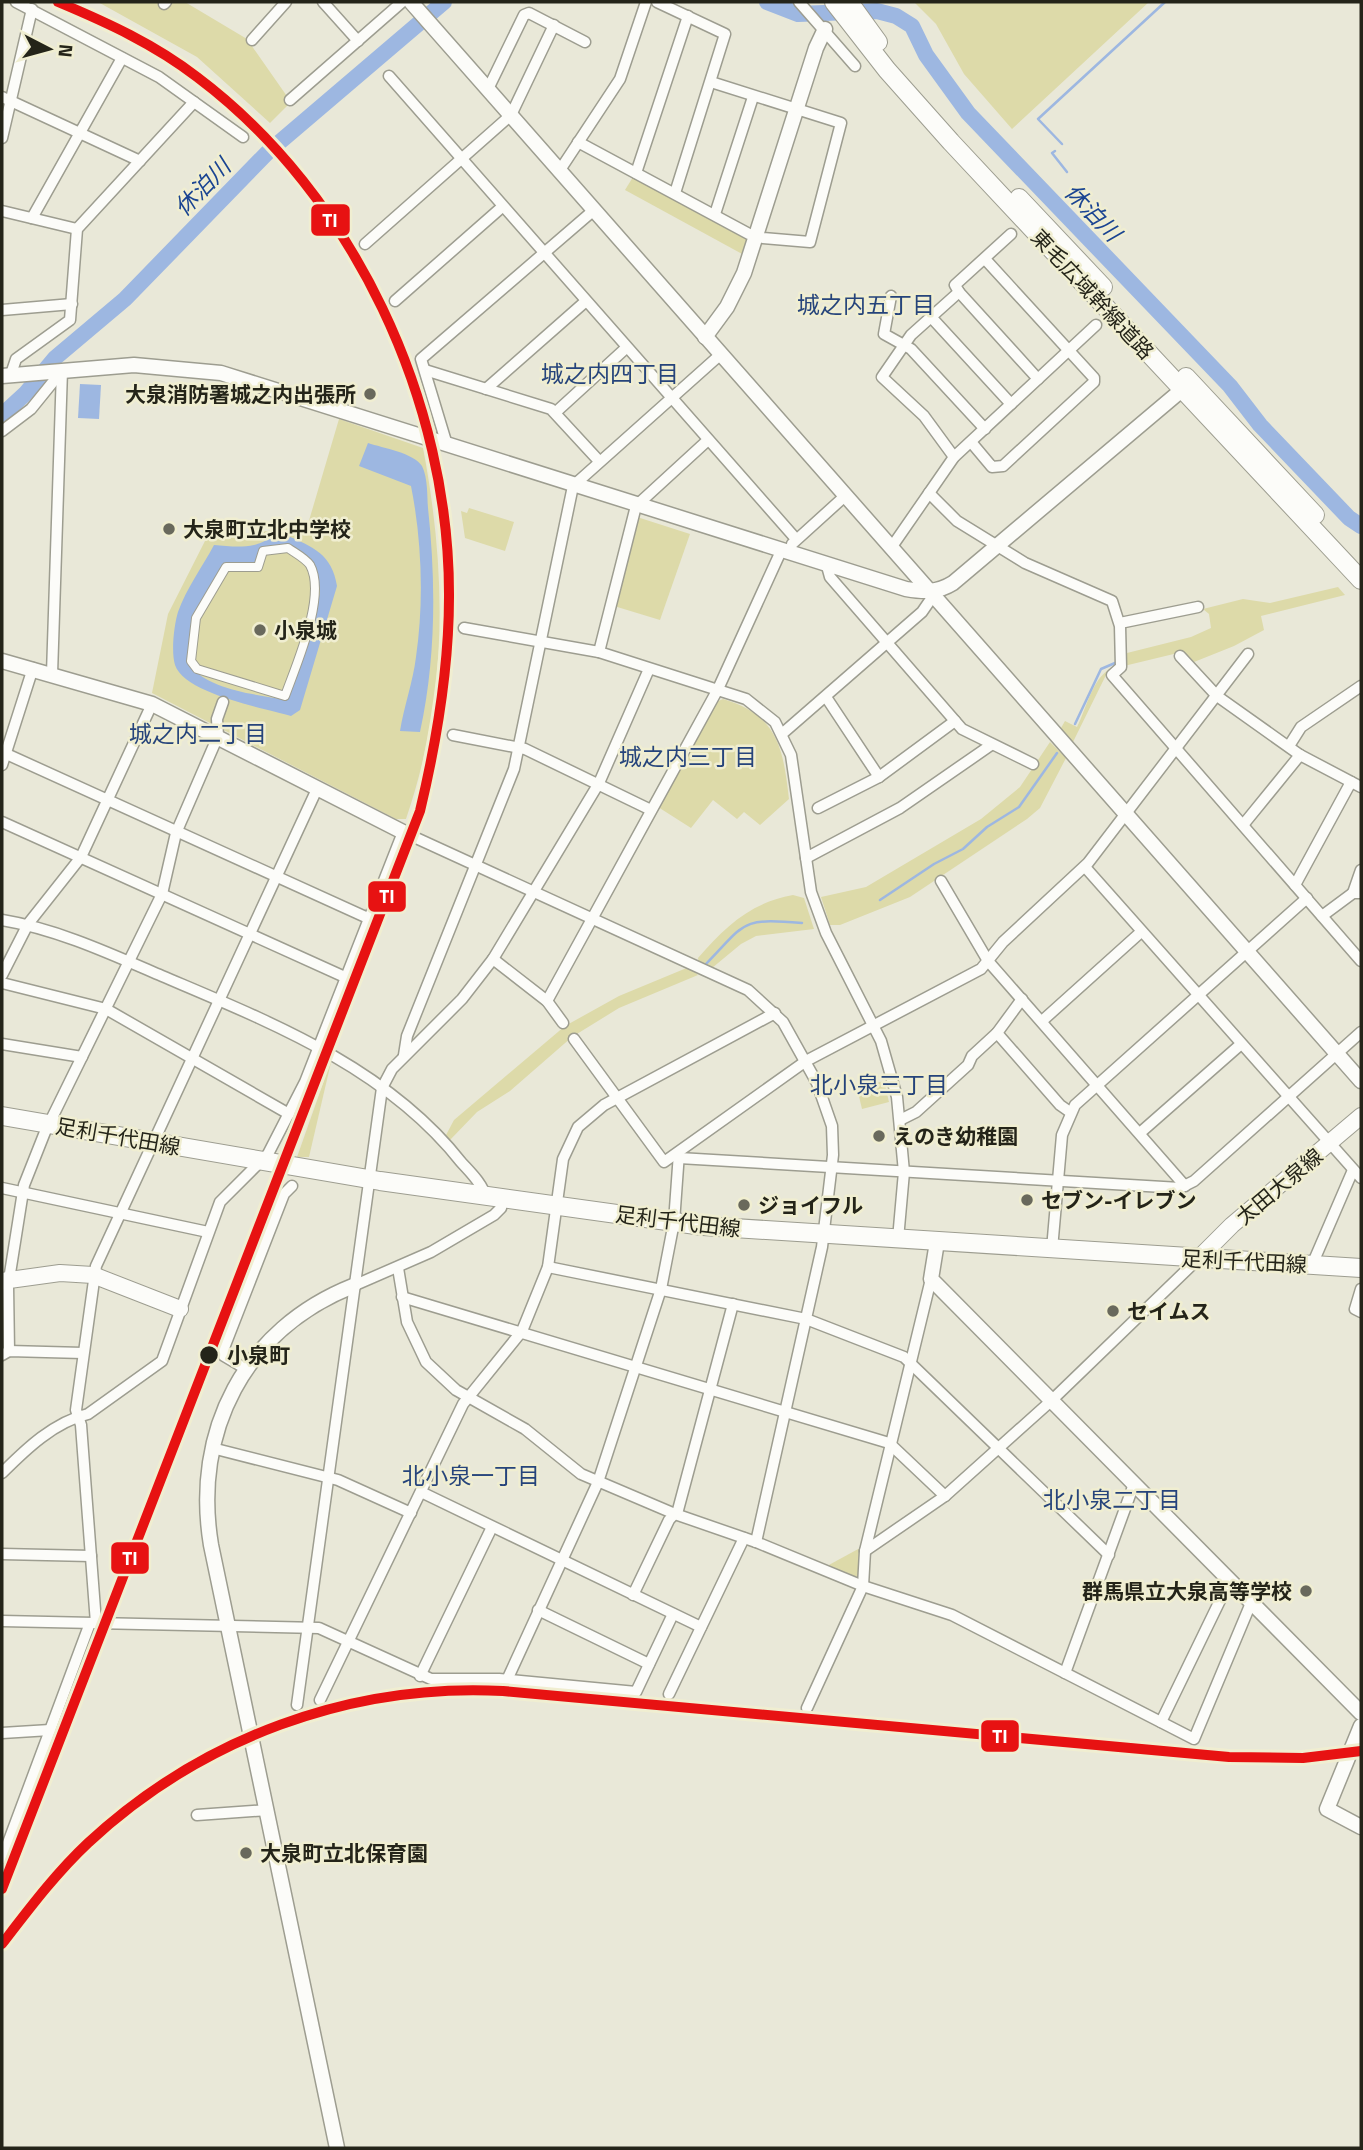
<svg xmlns="http://www.w3.org/2000/svg" width="1363" height="2150" font-family="'Titillium Web','Noto Sans JP',sans-serif">
  <rect width="100%" height="100%" fill="#e9e8d8"/>
  <g fill="#dddaa9">
    <path d="M98,2H160L158,4L166,9L174,2H185L247,39L291,102L270,123L197,57Z"/>
    <path d="M914,2H913H1149L1012,129L964,74L936,24Z"/>
    <path d="M633,177L746,235L749,243L744,255L625,190Z"/>
    <path d="M339,419L423,448C447,574 448,696 406,819H396L152,693L168,614L208,535L233,537L308,524Z"/>
    <path d="M469,508L514,522L505,551L465,538L461,511L467,513Z"/>
    <path d="M637,517L690,534L660,620L614,606Z"/>
    <path d="M1338,587L1345,595L1261,616L1264,630L1234,646L1194,662L1182,652L1124,666L1123,654L1191,637L1211,628L1209,614L1203,609L1243,599L1270,603Z"/>
    <path d="M1117,666L1106,675L1073,742L1061,728L1065,721L1077,727C1087,708 1093,672 1117,666Z"/>
    <path d="M723,699C778,715 783,748 789,799L760,825L744,812L737,819L713,800L691,828L658,807L716,702Z"/>
    <path d="M1050,742L1066,758L1040,808L1027,819L910,897L840,925H830L821,897L866,887L981,819L1020,787Z"/>
    <path d="M793,895L804,898L814,929L756,936L741,944L712,968L699,964L698,958C726,926 750,903 793,895Z"/>
    <path d="M689,967L698,975L619,1008L572,1037L510,1091L477,1112L450,1140L446,1135L454,1120L565,1026L619,996Z"/>
    <path d="M332,1058L309,1157H297Z"/>
    <path d="M884,1081L889,1102L862,1109L857,1088Z"/>
    <path d="M860,1548L859,1574L855,1578L827,1566Z"/>
  </g>
  <g fill="#9db7e1" fill-rule="evenodd">
    <path d="M80,384L101,385L99,419L78,418Z"/>
    <path d="M368,443C383,448 414,453 422,466C428,478 427,496 428,508C436,582 436,659 420,732L400,731C404,706 413,682 416,657C424,602 422,541 411,486L359,466Z"/>
    <path d="M286,535C313,547 332,554 337,586L300,710L291,716C264,708 185,694 175,665C171,652 174,625 178,612C186,589 203,566 214,545C227,546 241,548 254,545C266,542 269,537 286,535ZM268,546C301,546 317,559 320,593L287,700C255,694 208,691 188,663L193,616L225,565H256L260,549Z"/>
  </g>
  <g fill="none" stroke-linecap="round" stroke-linejoin="round">
    <g stroke="#9db7e1" stroke-width="2.5">
      <path d="M1062,144L1038,119L1165,2"/>
      <path d="M1055,151L1052,153L1067,172"/>
      <path d="M1075,724L1101,669L1115,663"/>
      <path d="M880,900L934,864L963,849L987,827L1019,807L1057,753"/>
      <path d="M705,965C747,922 739,918 802,923"/>
    </g>
    <g stroke="#9db7e1" stroke-width="16">
      <path d="M767,2L798,14L877,11L896,16L912,26L926,55L968,113L1230,386L1260,425L1349,518L1361,526"/>
      <path d="M2,415L25,394L55,358L125,299L268,152L444,2"/>
    </g>
    <g stroke="#9d9d90" stroke-width="10">
      <path id="pedestrian" d="M288,548C295,553 305,558 310,565C327,596 296,665 285,696L197,669L191,661L196,618L226,567H258L263,551Z"/>
    </g>
    <g stroke="#9d9d90" stroke-width="13">
      <g id="minor">
        <path d="M323,2L358,41"/>
        <path d="M657,2L725,34L675,193"/>
        <path d="M799,2L855,66"/>
        <path d="M164,4L166,2"/>
        <path d="M252,40L286,2"/>
        <path d="M389,76L796,539"/>
        <path d="M488,89L524,15L529,13L585,42"/>
        <path d="M2,97L140,161"/>
        <path d="M290,100L402,2"/>
        <path d="M194,102L243,137"/>
        <path d="M2,138L32,9"/>
        <path d="M578,142L749,234L763,238L810,242L841,123L711,82"/>
        <path d="M560,170L620,79L646,2"/>
        <path d="M636,173L688,16"/>
        <path d="M2,211L77,229"/>
        <path d="M715,214L753,97"/>
        <path d="M32,218L122,58"/>
        <path d="M365,244L511,115L554,25"/>
        <path d="M959,292L1038,379"/>
        <path d="M891,296L884,334L911,349L985,429"/>
        <path d="M395,301L502,207"/>
        <path d="M2,310L72,304"/>
        <path d="M931,317L1011,404"/>
        <path d="M425,370L551,409L599,461"/>
        <path d="M11,374L16,359L70,320L77,229L194,102L159,77L16,2"/>
        <path d="M486,389L586,301"/>
        <path d="M556,412L626,348"/>
        <path d="M2,431L31,409L61,372"/>
        <path d="M971,442L992,467L1003,466L1094,382V378L985,259"/>
        <path d="M447,445L421,359L594,210"/>
        <path d="M954,457L924,416L882,377L911,335L959,292L955,285L1011,234"/>
        <path d="M929,493L957,521L1025,563L1112,601L1120,626L1121,667L1112,675L1361,961"/>
        <path d="M792,544L845,496"/>
        <path d="M891,548L954,457L1096,325"/>
        <path d="M827,566L830,577L962,729L1033,764"/>
        <path d="M1120,623L1198,607"/>
        <path d="M464,628L599,652L746,699L775,722L791,755L811,892L826,933L881,1041L897,1097L904,1172L898,1239"/>
        <path d="M599,652L636,506L708,440"/>
        <path d="M1180,656L1217,696L1300,755L1361,787"/>
        <path d="M52,674L62,370"/>
        <path d="M826,697L879,777"/>
        <path d="M783,733L922,612L933,596"/>
        <path d="M453,735L525,749L651,810"/>
        <path d="M1289,746L1301,727L1361,686"/>
        <path d="M2,752L370,919"/>
        <path d="M2,765L33,668"/>
        <path d="M818,808L879,777L955,721"/>
        <path d="M2,822L347,978"/>
        <path d="M1243,825L1300,755"/>
        <path d="M806,858L900,808L991,745"/>
        <path d="M1085,867L1361,1178"/>
        <path d="M941,881L988,961L1185,1186"/>
        <path d="M1295,885L1351,782"/>
        <path d="M1353,893L1361,870"/>
        <path d="M1322,916L1353,893H1361"/>
        <path d="M2,920C57,929 111,954 162,976C270,1022 386,1067 461,1162C469,1171 483,1184 485,1196"/>
        <path d="M493,959L547,1001L563,1023"/>
        <path d="M2,975L28,924L81,857L152,704"/>
        <path d="M2,983L106,1009L289,1114"/>
        <path d="M547,1001L718,689L781,551"/>
        <path d="M1042,1021L1141,932"/>
        <path d="M997,1033L1060,1105L1070,1112"/>
        <path d="M574,1039L664,1162L806,1061L981,969L1003,942L1088,863L1248,654"/>
        <path d="M2,1044L82,1057"/>
        <path d="M404,1055L407,1036L514,769L573,486L721,354"/>
        <path d="M902,1119L916,1112L968,1065L972,1056L997,1033L1022,999"/>
        <path d="M1141,1132L1240,1045"/>
        <path d="M679,1158L1180,1188L1194,1181L1361,1032"/>
        <path d="M2,1188L208,1232"/>
        <path d="M1052,1249L1062,1135L1075,1105L1307,898"/>
        <path d="M1312,1265L1353,1170"/>
        <path d="M548,1267L806,1319L904,1357L1109,1555"/>
        <path d="M398,1268L407,1322L426,1362L456,1390L525,1429L581,1474L675,1514L756,1542L863,1586L952,1615L1194,1739L1251,1603"/>
        <path d="M353,1286L431,1252L494,1215L501,1208L503,1199"/>
        <path d="M1361,1289L1355,1309L1361,1312"/>
        <path d="M402,1297L889,1443L945,1496"/>
        <path d="M9,1351L8,1286L24,1185L45,1132L162,894L176,833L218,736L217,719L223,702"/>
        <path d="M2,1355L9,1351L83,1353"/>
        <path d="M246,1369L224,1356V1348L284,1194L292,1186"/>
        <path d="M212,1448L338,1480L411,1513"/>
        <path d="M2,1473C26,1449 54,1422 88,1414L162,1361L220,1202L268,1154L305,1082L403,832L748,990L783,1022L817,1083L832,1126L833,1155L822,1247L756,1542"/>
        <path d="M421,1492L701,1627"/>
        <path d="M865,1551L945,1496L1051,1401L1198,1259"/>
        <path d="M2,1554L91,1556"/>
        <path d="M633,1595L669,1520L678,1510L733,1304"/>
        <path d="M538,1610L649,1664"/>
        <path d="M2,1621L319,1628L431,1679H499L636,1692L673,1614"/>
        <path d="M96,1623L81,1425L76,1410L96,1266L317,789"/>
        <path d="M1065,1673L1134,1484"/>
        <path d="M420,1676L492,1527"/>
        <path d="M507,1680L598,1482L661,1289L674,1222L679,1153"/>
        <path d="M669,1694L744,1538"/>
        <path d="M320,1700L463,1404L522,1331L548,1267L563,1159L578,1127L604,1105L775,1013"/>
        <path d="M297,1705L382,1088L392,1069L462,999L493,959L599,783L649,669"/>
        <path d="M807,1708L863,1586L865,1551L931,1279"/>
        <path d="M1161,1722L1227,1586"/>
        <path d="M2,1733L50,1730"/>
        <path d="M197,1815L268,1810"/>
        <path d="M2,1859L90,1623"/>
      </g>
    </g>
    <g stroke="#9d9d90" stroke-width="17">
      <g id="tertiary">
        <path d="M411,2L1361,1081"/>
        <path d="M705,337L727,307L744,273L816,48L825,29"/>
        <path d="M2,376L134,365L221,373L906,589C923,592 937,593 953,583L1190,383"/>
        <path d="M2,661L152,704L403,832"/>
        <path d="M937,1242L931,1279L937,1285L1361,1713"/>
        <path d="M1361,1726L1327,1809L1361,1827"/>
        <path d="M337,2148L211,1545C192,1431 245,1329 353,1286"/>
      </g>
    </g>
    <g stroke="#9d9d90" stroke-width="18">
      <g id="secondary">
        <path d="M1198,1259L1232,1225L1361,1116"/>
        <path d="M2,1281L60,1273L93,1275L180,1309"/>
      </g>
    </g>
    <g stroke="#9d9d90" stroke-width="20">
      <path id="primary" d="M2,1116L380,1181L703,1226L1361,1268"/>
    </g>
    <g stroke="#9d9d90" stroke-width="20">
      <g id="trunk">
        <path d="M834,2L887,70L951,142L1361,580"/>
        <path d="M849,2L878,42"/>
        <path d="M1019,198L1103,287"/>
        <path d="M1186,377L1315,515"/>
      </g>
    </g>
    <use href="#pedestrian" stroke="#fcfcf9" stroke-width="8"/>
    <use href="#minor" stroke="#fcfcf9" stroke-width="10"/>
    <use href="#tertiary" stroke="#fcfcf9" stroke-width="14"/>
    <use href="#secondary" stroke="#fcfcf9" stroke-width="16"/>
    <use href="#primary" stroke="#fcfcf9" stroke-width="18"/>
    <use href="#trunk" stroke="#fcfcf9" stroke-width="18"/>
    <g stroke="#f0eed1" stroke-width="16">
      <g id="rail-1">
        <path d="M2,1889L420,811C437,740 449,670 449,597C450,402 354,195 197,77C154,44 108,23 58,2"/>
        <path d="M2,1944C29,1909 56,1873 88,1843C201,1738 350,1683 503,1691L1229,1757L1303,1758L1361,1751"/>
      </g>
    </g>
    <use href="#rail-1" stroke="#e71212" stroke-width="10"/>
  </g>
  <g fill="#69695c" stroke="#f0eed1" stroke-width="2.5">
    <circle cx="370" cy="394" r="7"/>
    <circle cx="169" cy="529" r="7"/>
    <circle cx="260" cy="630" r="7"/>
    <circle cx="879" cy="1136" r="7"/>
    <circle cx="1027" cy="1200" r="7"/>
    <circle cx="744" cy="1205" r="7"/>
    <circle cx="1113" cy="1311" r="7"/>
    <circle cx="1306" cy="1591" r="7"/>
    <circle cx="246" cy="1853" r="7"/>
  </g>
  <circle fill="#242419" stroke="#f0eed1" stroke-width="2.5" cx="209" cy="1355" r="10"/>
  <g text-anchor="middle" dominant-baseline="central" stroke-width="5" stroke-linejoin="round" paint-order="stroke">
    <g font-size="21" fill="#242419" stroke="#f0eed1">
      <text transform="translate(1093 294) rotate(47)">東毛広域幹線道路</text>
      <text transform="translate(118 1136) rotate(10)">足利千代田線</text>
      <text transform="translate(1279 1186) rotate(-40)">太田大泉線</text>
      <text transform="translate(678 1221) rotate(7)">足利千代田線</text>
      <text transform="translate(1244 1261) rotate(3)">足利千代田線</text>
    </g>
    <g font-size="21" font-weight="bold" fill="#242419" stroke="#f0eed1" text-anchor="start">
      <text x="356" y="394" text-anchor="end">大泉消防署城之内出張所</text>
      <text x="183" y="529">大泉町立北中学校</text>
      <text x="274" y="630">小泉城</text>
      <text x="893" y="1136">えのき幼稚園</text>
      <text x="1041" y="1200">セブン-イレブン</text>
      <text x="758" y="1205">ジョイフル</text>
      <text x="1127" y="1311">セイムス</text>
      <text x="1292" y="1591" text-anchor="end">群馬県立大泉高等学校</text>
      <text x="260" y="1853">大泉町立北保育園</text>
    </g>
    <g font-size="21" font-weight="bold" fill="#242419" stroke="#f0eed1" text-anchor="start">
      <text x="227" y="1355">小泉町</text>
    </g>
    <g font-size="23" font-style="italic" fill="#1a4492" stroke="#f0eed1">
      <text transform="translate(202 187) rotate(-46)">休泊川</text>
      <text transform="translate(1093 212) rotate(46)">休泊川</text>
    </g>
    <g font-size="23" fill="#26447b" stroke="#f0eed1">
      <text x="866" y="304">城之内五丁目</text>
      <text x="610" y="373">城之内四丁目</text>
      <text x="198" y="733">城之内二丁目</text>
      <text x="688" y="756">城之内三丁目</text>
      <text x="879" y="1084">北小泉三丁目</text>
      <text x="471" y="1475">北小泉一丁目</text>
      <text x="1112" y="1499">北小泉二丁目</text>
    </g>
  </g>
  <g stroke="#f0eed1" stroke-width="2.5">
    <rect x="310" y="203" width="41" height="34" rx="7" fill="#e71212"/>
    <rect x="367" y="880" width="40" height="33" rx="7" fill="#e71212"/>
    <rect x="110" y="1541" width="40" height="34" rx="7" fill="#e71212"/>
    <rect x="980" y="1719" width="40" height="34" rx="7" fill="#e71212"/>
  </g>
  <g font-size="19" text-anchor="middle" font-weight="bold" fill="#fff">
    <text x="330" y="227">TI</text>
    <text x="387" y="903">TI</text>
    <text x="130" y="1565">TI</text>
    <text x="1000" y="1743">TI</text>
  </g>
  <rect width="1363" height="2150" fill="none" stroke="#242419" stroke-width="7"/>
  <g transform="translate(49 49) rotate(96)" stroke="#f0eed1" stroke-width="5" paint-order="stroke">
  <path d="M0-5L12 26L0 18L-12 26Z" fill="#242419"/>
  <text y="-10" font-size="19" font-weight="bold" text-anchor="middle" fill="#242419">N</text>
  </g>
</svg>
